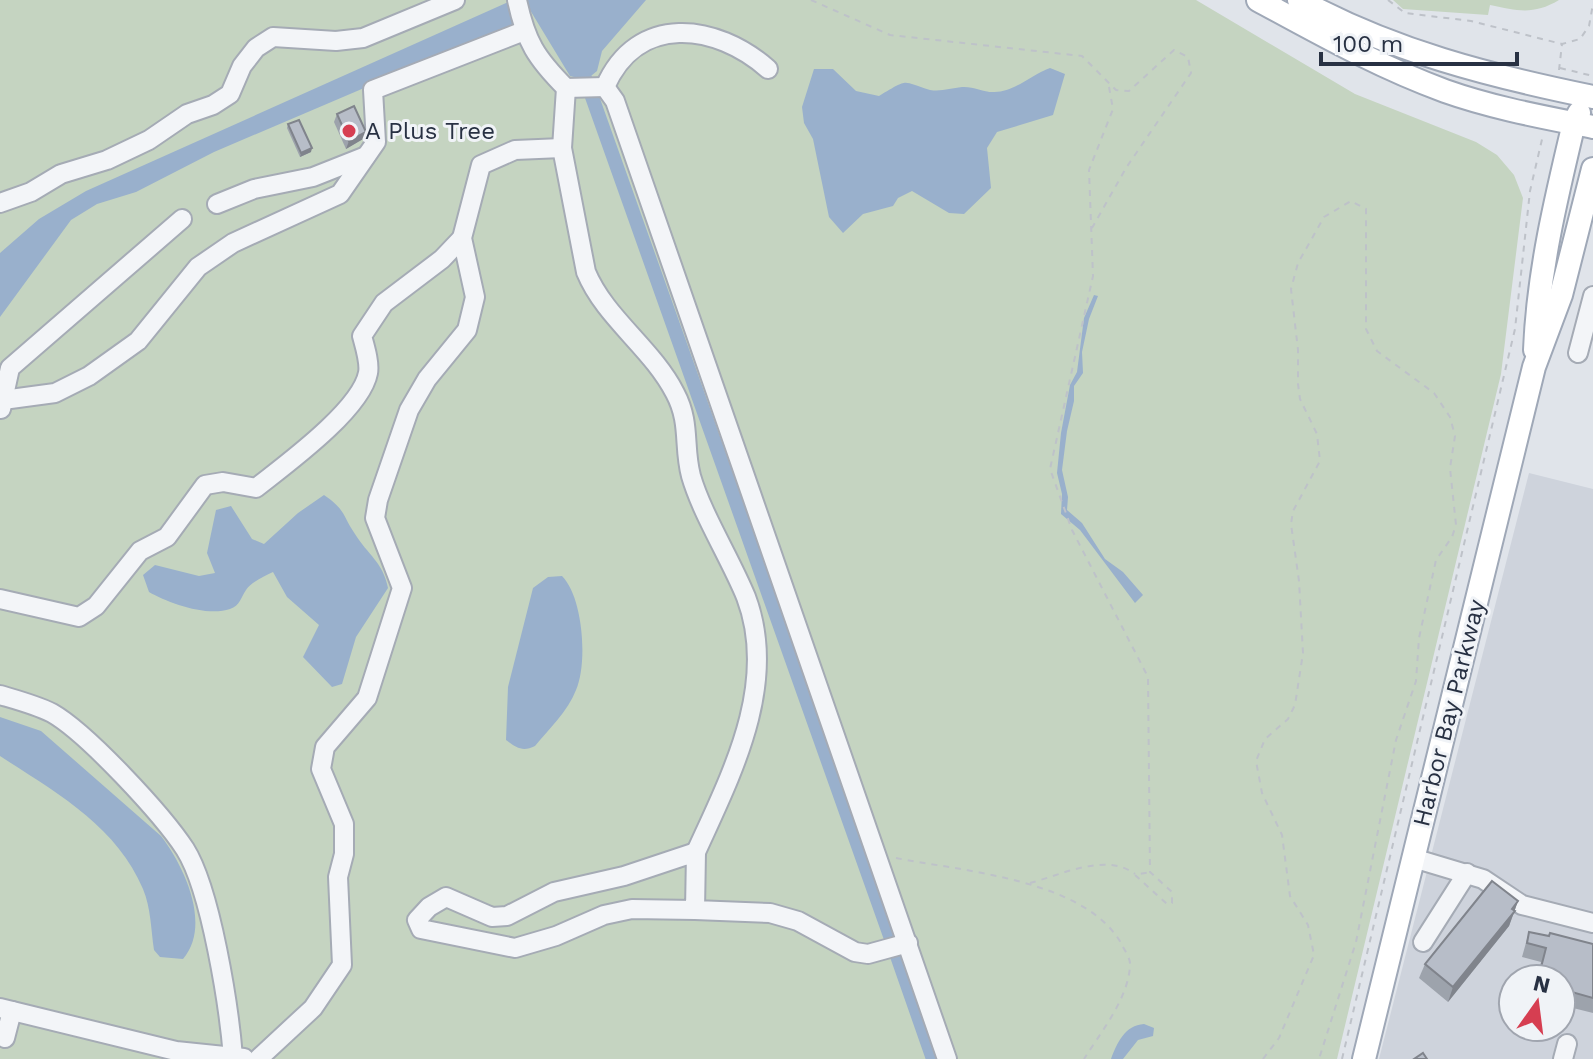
<svg xmlns="http://www.w3.org/2000/svg" width="1593" height="1059" font-family="'Work Sans',sans-serif">
  <rect width="100%" height="100%" fill="#e0e4ea"/>
  <path fill="#ced3dc" fill-rule="evenodd" d="M1529,473L1593,489V1059H1379ZM1513,979H1561V1027H1513Z"/>
  <g fill="#c5d4c1">
    <path d="M0,0H1196L1355,94L1476,142L1497,155L1514,175L1523,198L1501,374L1337,1059H0Z"/>
    <path d="M1393,0H1559C1534,15 1518,11 1490,5L1488,15L1403,9Z"/>
  </g>
  <g fill="#99b0cc">
    <path d="M513,0H646L602,51L597,71L586,80L570,76L530,10L514,24L214,152L136,192L97,204L71,220L0,317V253L39,219L86,191Z"/>
    <path d="M1050,68L1065,74L1053,115L997,132L987,148L991,188L964,214L949,213L912,191L898,198L893,206L863,214L843,233L829,217L813,139L804,123L802,107L814,69H833L856,91L879,96C910,78 900,81 930,90C941,92 951,88 962,87C972,86 983,92 993,92C1013,93 1031,75 1050,68Z"/>
    <path d="M1094,295L1098,296L1089,319L1082,352L1083,373L1074,386V401L1067,431L1062,470L1068,497L1067,510L1082,523L1105,559L1123,572L1143,595L1135,603L1080,530L1061,514L1062,494L1057,473L1061,433L1070,385L1077,372L1084,318Z"/>
    <path d="M324,495C346,510 342,515 355,534C368,555 383,562 388,588L356,637L342,684L332,687L303,657L319,625L287,597L273,572C265,576 251,582 246,590C241,597 240,606 230,609C207,617 168,603 149,592L143,575L155,565L199,576L215,573L207,553L216,510L231,506L252,539L264,544L298,513Z"/>
    <path d="M562,576C583,597 588,663 576,690C568,711 549,729 535,746C523,752 516,748 506,740L508,687L533,588L548,577Z"/>
    <path d="M0,717L41,731L161,836C184,866 212,925 183,959L160,957L154,950C151,930 151,908 143,889C116,825 55,792 0,756Z"/>
    <path d="M1144,1024L1154,1028L1153,1036L1138,1040L1123,1059H1111C1117,1043 1125,1025 1144,1024Z"/>
  </g>
  <g fill="none" stroke-linecap="round" stroke-linejoin="round">
    <g stroke="#99b0cc" stroke-width="14">
      <path d="M586,80L890,936"/>
      <path d="M897,956L933,1059"/>
    </g>
    <g stroke="#a5abb5" stroke-width="22">
      <g id="minor">
        <path d="M517,0C526,42 536,58 566,88L605,87"/>
        <path d="M605,87L615,101L947,1059"/>
        <path d="M605,87C637,13 716,23 768,69"/>
        <path d="M566,88L562,148L586,272C605,318 652,348 675,393C691,423 683,446 691,476C702,514 730,558 746,597C779,684 731,775 696,852"/>
        <path d="M0,203L31,192L61,174L107,160L149,140L187,114L213,105L230,94L242,66L256,48L273,37L336,41L363,38L455,0"/>
        <path d="M217,204L254,189L313,177L366,156"/>
        <path d="M1578,353L1593,296"/>
        <path d="M3,400L55,393L89,376L138,341L198,267L233,243L340,194L376,142L373,90L524,31"/>
        <path d="M1,409L10,368L182,219"/>
        <path d="M0,599L79,617L96,606L140,551L167,537L205,485L223,482L256,488C285,465 361,410 368,373C370,363 365,347 362,336L384,303L442,259L462,238"/>
        <path d="M0,695C17,700 36,705 52,713C87,733 162,814 185,849C211,890 229,1007 233,1057"/>
        <path d="M1413,858L1483,879L1522,905L1593,923"/>
        <path d="M695,910L632,909L604,915L556,936L515,948L421,929L417,920L429,907L446,897L492,917L507,916L554,892L624,876L696,852L695,910L770,913L798,921L855,952L868,954L908,943"/>
        <path d="M1423,942L1467,873"/>
        <path d="M0,1008L176,1051L244,1058"/>
        <path d="M5,1038L12,1011"/>
        <path d="M258,1059L313,1008L342,965L338,877L344,854V824L321,769L325,747L367,698L402,588L375,518L378,500L409,410L427,379L467,330L475,297L462,238L481,165L515,150L562,148"/>
        <path d="M1563,1059L1567,1044"/>
      </g>
    </g>
    <g stroke="#9fa8b7" stroke-width="26">
      <g id="major">
        <path d="M1258,0C1319,33 1379,67 1445,91C1493,108 1543,117 1593,127"/>
        <path d="M1299,0C1392,51 1490,76 1593,97"/>
        <path d="M1535,350C1538,273 1556,198 1574,123L1579,113"/>
        <path d="M1364,1059L1534,367L1561,295L1593,169"/>
      </g>
    </g>
    <g stroke="#bec2c9" stroke-width="2" stroke-dasharray="6 6" stroke-linecap="butt">
      <path d="M811,0L890,35L1082,56L1116,90L1129,91L1174,50L1188,57L1191,73L1126,168L1092,228"/>
      <path d="M1388,0L1405,13L1471,21L1562,44L1580,39L1589,26L1593,4"/>
      <path d="M1560,68L1593,76"/>
      <path d="M1559,70L1562,44"/>
      <path d="M1109,87L1113,109L1089,170L1093,276L1050,469L1072,530L1148,677L1150,872L1172,892V903L1167,904L1135,875L1150,872"/>
      <path d="M896,858C961,871 1084,879 1121,943C1124,950 1131,958 1130,966C1128,999 1101,1032 1084,1059"/>
      <path d="M1030,883C1061,875 1106,852 1135,874"/>
      <path d="M1263,1059L1279,1038L1314,955L1308,925L1290,896L1282,835L1262,793L1256,761L1265,739L1288,719L1295,705L1303,653L1299,581L1291,524L1293,511L1320,461L1317,434L1300,399L1298,384V350L1291,289L1298,263L1324,217L1351,201L1366,209V329L1377,351L1434,393L1450,417L1455,436L1450,468L1456,525L1452,537L1436,560L1419,638L1416,681L1396,740L1356,942L1319,1059"/>
      <path d="M1342,1059L1515,329L1530,191L1543,135"/>
    </g>
    <use href="#minor" stroke="#f3f5f8" stroke-width="18"/>
    <use href="#major" stroke="#fff" stroke-width="22"/>
  </g>
  <g fill="#9da3ac">
    <path d="M337,114L366,132L363,139L346,149L334,122Z"/>
    <path d="M288,124L311,152L300,157L287,128Z"/>
    <path d="M1518,901L1509,926L1448,1002L1419,978L1425,964Z"/>
    <path d="M1529,932L1593,944V1013L1561,1005V979H1537L1541,962L1522,957Z"/>
  </g>
  <g fill="#80848c">
    <path d="M366,132L363,139L346,149L349,141Z"/>
    <path d="M312,148L311,152L300,157L301,153Z"/>
    <path d="M1518,901L1509,926L1448,1002L1453,987Z"/>
  </g>
  <g fill="#b7bdc8" stroke="#80848c" stroke-width="2">
    <path d="M354,106L366,132L349,141L337,114Z"/>
    <path d="M299,120L312,148L301,153L288,124Z"/>
    <path d="M1492,881L1518,901L1512,909L1515,911L1453,987L1425,964Z"/>
    <path d="M1529,932L1549,936L1550,933L1593,944V998L1561,989V979H1538L1546,948L1527,943Z"/>
    <path d="M1423,1053L1427,1059H1414Z"/>
  </g>
  <circle fill="#d63e51" stroke="#f0f3f7" stroke-width="3" cx="349" cy="131" r="8"/>
  <g text-anchor="middle" dominant-baseline="central" stroke-width="6" stroke-linejoin="round" paint-order="stroke">
    <g font-size="24" fill="#283143" stroke="#f0f3f7" text-anchor="start">
      <text x="365" y="131">A Plus Tree</text>
    </g>
    <g font-size="24" fill="#283143" stroke="#f0f3f7">
      <text transform="translate(1449 713) rotate(-76)">Harbor Bay Parkway</text>
    </g>
  </g>
  <g transform="translate(1537 1003) rotate(14)"><circle r="38" fill="#f0f3f7" stroke="#a0a5af" stroke-width="2"/>
  <path d="M0-6L14 30L0 20L-14 30Z" fill="#d63e51"/>
  <text y="-12" font-size="22" font-weight="bold" text-anchor="middle" fill="#283143">N</text>
  </g>
  <path d="M1321 52v12h196v-12" fill="none" stroke="#283143" stroke-width="4"/>
  <text x="1333" y="52" font-size="24" fill="#283143" stroke="#f0f3f7" stroke-width="6" paint-order="stroke">100 m</text>
</svg>
